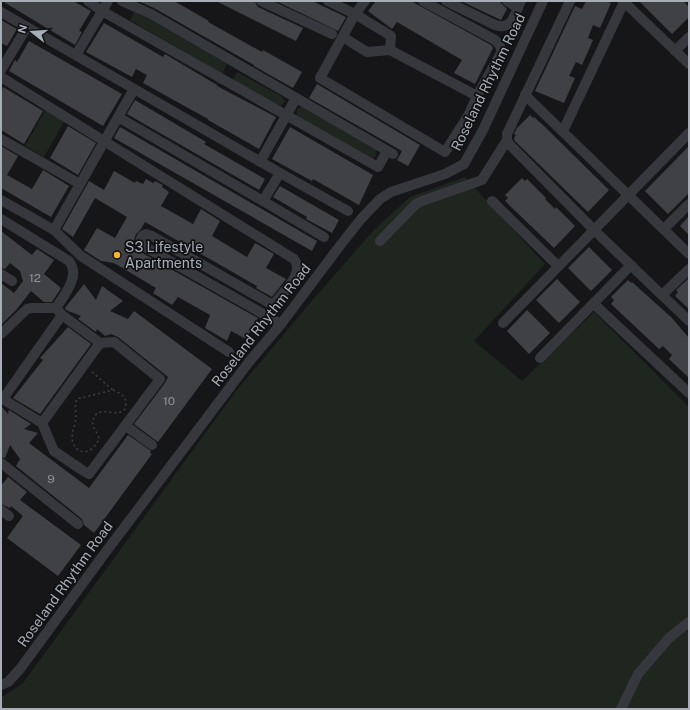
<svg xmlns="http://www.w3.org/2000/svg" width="690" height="710" font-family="'Public Sans',sans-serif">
  <rect width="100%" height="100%" fill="#161618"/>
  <g fill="#1e261f">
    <path d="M134,12L151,20L227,64L222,74L130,20Z"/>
    <path d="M237,72L281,96L285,101L281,106L277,105L233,80Z"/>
    <path d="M302,107L376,149V156L373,158L370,157L297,116V109Z"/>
    <path d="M46,109L65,120L44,157L25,146Z"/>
    <path d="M465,177L545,264L474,341L522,381L594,312L689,407V709H1V696H4L23,683L236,391L316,296L374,230L410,197Z"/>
  </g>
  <g fill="#404145">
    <path d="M2,1H73L91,11L79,31L82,32L75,45Z"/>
    <path d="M138,1H174L209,21L208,22L262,52L263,50L302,72L293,88L254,66V65L154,8Z"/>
    <path d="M216,1H255L256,4L258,7L303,28L296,41Z"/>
    <path d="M276,1H312L346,17L338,31Z"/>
    <path d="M376,1H411L491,45L493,48L475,84L454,73L462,60L397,22L392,29L368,11Z"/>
    <path d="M461,1H499L507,9L501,20Z"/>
    <path d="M586,1H606L611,3L600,28L593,25L588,38L593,40L582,65L576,62L569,76L575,78L564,103L535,91L575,6L582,9Z"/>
    <path d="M639,1H683L689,7V17L672,34Z"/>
    <path d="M1,20L17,29L7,46L1,43Z"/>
    <path d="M104,23L163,57L165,54L217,85V86L276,117L259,149L208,120V119L143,83L147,75L136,69L132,77L86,52Z"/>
    <path d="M29,41L122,94L103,126L9,71L15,60L17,62Z"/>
    <path d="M317,84L420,145L408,166L397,160L402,151L309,98Z"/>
    <path d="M3,87L43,111L24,144L1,130V92Z"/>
    <path d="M135,100L206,142L204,144L265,179L259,190L127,114Z"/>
    <path d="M530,115L533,118L534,117L545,127L609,190L588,212L515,141L514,138L516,135L514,134L517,128Z"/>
    <path d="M68,126L96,143L78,175L50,158Z"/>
    <path d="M120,127L317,241L312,251L114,138Z"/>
    <path d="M290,127L373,175L359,205L313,179L312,181L272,159Z"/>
    <path d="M1,146L18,156L7,175L32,189L43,170L69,186L51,217L1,188Z"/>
    <path d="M689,146V193L668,214L645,191Z"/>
    <path d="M114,171L135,183L136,181L143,184L146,179L153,183L155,181L163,185L162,187L169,192L161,206L193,224L201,209L220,221L212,236L247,257L255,243L274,254L266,268L286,279L272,297L256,288L257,286L145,222L141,229L136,234L132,245L144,254L258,318L246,339L231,331L227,341L205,328L210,315L178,297L172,305L153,293L156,288L114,263L101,261L84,250L97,228L115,238L127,217L95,198L73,237L62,229L89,181L104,190Z"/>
    <path d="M522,178L525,181L527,179L546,198L545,199L555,209L556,207L575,226L554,248L505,201L508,198L505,195Z"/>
    <path d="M280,186L339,220L332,233L306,219L307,217L273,197Z"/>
    <path d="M689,216V235L680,226Z"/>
    <path d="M1,231L32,255L37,249L54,260L44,274L61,288L52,302H44L31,291L17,309L1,325V283L14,293L23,281L20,271L10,263L5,269L1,268Z"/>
    <path d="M589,247L612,270L591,291L568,268Z"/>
    <path d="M689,278V309L675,296L678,292L676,290Z"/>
    <path d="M557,279L580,302L559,323L536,300Z"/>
    <path d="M628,280L631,283L632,282L672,318L689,338V378L669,359L672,355L663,346L659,349L611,304L614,300L611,297Z"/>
    <path d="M84,284L96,300L102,286L123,301L110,311L128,319L134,311L212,369L158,442L134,424L165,383L168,377L118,337L111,334L105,336L97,329L96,332L78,319L81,316L66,310L65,308Z"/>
    <path d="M527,310L550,333L529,354L507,331Z"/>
    <path d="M68,327L91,344L40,414L13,398L43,360L40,358L41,357Z"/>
    <path d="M1,406L8,414L9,410L31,424L24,429L38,433L29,443L89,488L128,435L151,451L150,453L152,454L94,533L84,525L82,519L16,466L20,459L10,445L5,458L1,457Z"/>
    <path d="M8,477L27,492L20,500L81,545L58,576L7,538L23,516L11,506L10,508L1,504V486Z"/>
  </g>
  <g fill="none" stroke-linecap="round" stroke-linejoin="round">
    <g stroke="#3d3f44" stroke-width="1.5" stroke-dasharray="2 3" stroke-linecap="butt">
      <path d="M92,372L113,390"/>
      <path d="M113,390C123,394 128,399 125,409C117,417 107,409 97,413C88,425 95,427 99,438C96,449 82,459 74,445C74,445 72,440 72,439C72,432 75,425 76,418C76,412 74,405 77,399Z"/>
    </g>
    <g stroke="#37383d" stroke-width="10">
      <path d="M88,1L102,11L378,167L387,151"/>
      <path d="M122,1L151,14L393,154"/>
      <path d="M261,1L332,34"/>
      <path d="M328,1L355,14L320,78L445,152L468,116L477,96L501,53C502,47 499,44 495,40L423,1"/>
      <path d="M365,1L355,14L391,36L390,50L477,96"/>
      <path d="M446,1L495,25C513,31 514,14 521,1"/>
      <path d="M507,1L518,8"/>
      <path d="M570,1L507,134V140L510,145L594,230L689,321"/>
      <path d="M623,1L689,64"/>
      <path d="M1,12L280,173L348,211"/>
      <path d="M343,37L367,52L390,50"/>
      <path d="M675,51L689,37"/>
      <path d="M76,55L108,1"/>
      <path d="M1,70L27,27"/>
      <path d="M1,77L294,259C305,273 284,291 275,303L271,304L152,236L146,234L142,236L140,241L142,245L147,248L281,324"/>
      <path d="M525,95L689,254"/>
      <path d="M118,117L263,201L324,237"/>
      <path d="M563,131L624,2"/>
      <path d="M1,139L80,184"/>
      <path d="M260,162L296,98"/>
      <path d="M1,200L54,230L81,256L229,352"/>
      <path d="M263,201L280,173"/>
      <path d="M492,201L558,266"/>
      <path d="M1,219L69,261C81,276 64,295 56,308"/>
      <path d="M664,229L689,204"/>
      <path d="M54,230L134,89"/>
      <path d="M380,241L416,204L422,201L482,180L507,140"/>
      <path d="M1,274L12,281"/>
      <path d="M662,295L689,269"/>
      <path d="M594,304L689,393"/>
      <path d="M503,323L689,133"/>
      <path d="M1,334L27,309L32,308H56L62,315L100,343L114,342L160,379L89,474L82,470L54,451L42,423L1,398"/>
      <path d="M540,358L631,265"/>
      <path d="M3,399L62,315"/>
      <path d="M42,423L100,343"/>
      <path d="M126,426L152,445"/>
      <path d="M1,463L78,524"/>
      <path d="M1,510L9,516"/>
      <path d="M1,685L8,682L20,669L105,553L249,362L281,324L342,243L361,219L380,199L391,192L445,174L464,164L483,130L543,1"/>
      <path d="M621,709L638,674L669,638L689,622"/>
    </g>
  </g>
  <circle fill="#f2b134" stroke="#111113" stroke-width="1.5" cx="117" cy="255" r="4"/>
  <g text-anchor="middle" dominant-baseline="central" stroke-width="3.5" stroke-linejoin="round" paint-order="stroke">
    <g font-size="12" fill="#8e929b">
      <text x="35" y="278">12</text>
      <text x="169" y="401">10</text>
      <text x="51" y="479">9</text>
    </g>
    <g font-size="14" fill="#a8adb8" stroke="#111113">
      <text transform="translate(488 82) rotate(-64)">Roseland Rhythm Road</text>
      <text transform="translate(261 325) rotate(-52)">Roseland Rhythm Road</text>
      <text transform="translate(65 584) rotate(-54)">Roseland Rhythm Road</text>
    </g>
    <g font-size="14" fill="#a8adb8" stroke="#111113" text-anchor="start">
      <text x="125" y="247">S3 Lifestyle<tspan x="125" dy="16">Apartments</tspan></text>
    </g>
  </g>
  <rect width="690" height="710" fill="none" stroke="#a8adb8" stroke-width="4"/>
  <g transform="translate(32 32) rotate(287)" stroke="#111113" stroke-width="3" paint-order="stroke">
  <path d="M0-3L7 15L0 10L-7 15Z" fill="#a8adb8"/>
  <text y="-6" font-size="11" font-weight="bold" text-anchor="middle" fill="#a8adb8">N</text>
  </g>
</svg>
